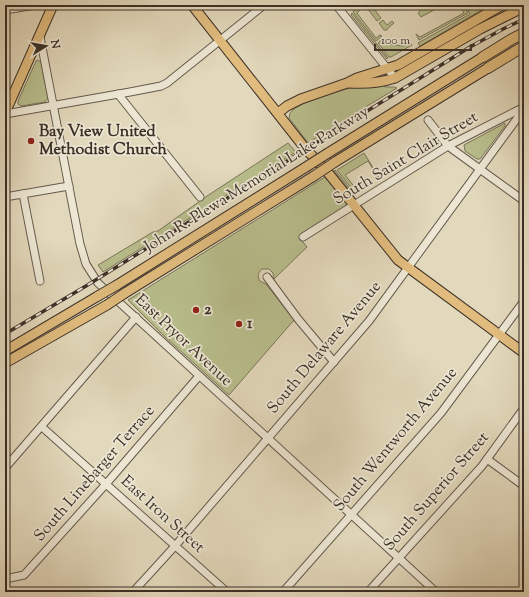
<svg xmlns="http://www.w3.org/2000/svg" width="529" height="597" font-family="'Sorts Mill Goudy',serif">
  <rect width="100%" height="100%" fill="#e2d8bb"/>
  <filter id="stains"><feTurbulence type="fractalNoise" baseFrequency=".005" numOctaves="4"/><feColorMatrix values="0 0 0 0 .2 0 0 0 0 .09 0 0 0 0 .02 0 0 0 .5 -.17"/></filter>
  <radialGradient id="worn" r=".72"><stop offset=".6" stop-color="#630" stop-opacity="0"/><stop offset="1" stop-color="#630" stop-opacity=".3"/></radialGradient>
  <g fill="#b8bd8c" stroke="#7a765a">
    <path d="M365,5H371L381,18L377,21Z"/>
    <path d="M425,5H443L421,17L418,13L426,6Z"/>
    <path d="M462,5H464L468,13L419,40L416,34L420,37L464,13L460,6Z"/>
    <path d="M466,5H490L420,46L418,43L470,14Z"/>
    <path d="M357,8L360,10L357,13L376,38L380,35L382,36L376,41L353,12Z"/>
    <path d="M352,13L388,58L387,59L351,15Z"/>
    <path d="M383,20L387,25L392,21L394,23L388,28L387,30H384L379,23Z"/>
    <path d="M383,38L386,44L404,46V43L409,41L412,45L391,57H389L378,43Z"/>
    <path d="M37,60L41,62L48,98L45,102L21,106L18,104V101L36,61Z"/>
    <path d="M384,85L385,87H395L397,88L349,117L308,143L289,118C290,115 289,114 291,112C298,102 344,89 356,87C365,86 375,86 384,85Z"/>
    <path d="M505,123V126L480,159H477L465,151L464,145Z"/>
    <path d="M288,143L296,152L103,272L98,265L153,232L158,231L207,196Z"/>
    <path d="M364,153L380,179L378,181L376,178L378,177L368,161L345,175L357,190L370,182L371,185L356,194L337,170Z"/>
    <path d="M335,170L355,195L354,196L334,171Z"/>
    <path d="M325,177L348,205L301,234L299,237L307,247L274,279L273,273L269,269H262C258,273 257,276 260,281L266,284L294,320L229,395L162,334L128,300Z"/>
  </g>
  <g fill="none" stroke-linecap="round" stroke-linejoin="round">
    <g stroke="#655a4d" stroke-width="9">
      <g id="minor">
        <path d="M336,5L395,78"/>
        <path d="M5,10L35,5"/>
        <path d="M40,37L80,244L86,264L98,283L436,592"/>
        <path d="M118,94L200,197"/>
        <path d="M5,114L130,92L161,86L167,83L264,5"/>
        <path d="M428,120L448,146L524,201"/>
        <path d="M23,194L40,281"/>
        <path d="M5,197L69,186"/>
        <path d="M303,237L448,146L524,107"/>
        <path d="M267,277L298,319L334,362"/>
        <path d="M42,427L227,592"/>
        <path d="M487,459L524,486"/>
        <path d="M5,468L136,317"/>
        <path d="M5,579L24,575L106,484L199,376"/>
        <path d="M133,592L175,546L369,321L524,109"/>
        <path d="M283,592L441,413L524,301"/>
        <path d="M368,592L482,466L524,408"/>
        <path d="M522,592L524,590"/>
      </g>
    </g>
    <g stroke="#3b3028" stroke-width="11">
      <g id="major">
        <path d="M192,5L304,147L329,174L398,260L524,353"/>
        <path d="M349,83C364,84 380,83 395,78L480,29L524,7"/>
        <path d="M5,113L53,5"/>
        <path d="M278,113L287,106L301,99L347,83L357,78L398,65L502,5"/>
        <path d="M328,153L483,57"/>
        <path d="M335,162L488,68"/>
        <path d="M117,285L306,167"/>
        <path d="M125,293L314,176"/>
        <path d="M5,351L98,296"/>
        <path d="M5,363L107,305"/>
      </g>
    </g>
    <g stroke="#3b3028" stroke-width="12">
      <g id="highway">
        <path d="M483,57L512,39L524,33"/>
        <path d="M488,68L524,46"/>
      </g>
    </g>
    <use href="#minor" stroke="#ece6d3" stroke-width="7"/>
    <use href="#major" stroke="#e1bc7e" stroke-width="9"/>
    <use href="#highway" stroke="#e1bc7e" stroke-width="10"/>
    <g stroke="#3b3028" stroke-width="3.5">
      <path id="rail" d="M5,334L86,286L470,47L503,29L524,19"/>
    </g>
    <use href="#rail" stroke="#ece6d3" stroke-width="2" stroke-dasharray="6" stroke-linecap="butt"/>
    <g stroke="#3b3028" stroke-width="11" stroke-linecap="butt">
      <g id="major-bridge">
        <path d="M306,167L328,153"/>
        <path d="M314,176L335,162"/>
        <path d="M98,296L117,285"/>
        <path d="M107,305L125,293"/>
      </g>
    </g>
    <use href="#major-bridge" stroke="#e1bc7e" stroke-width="9"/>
  </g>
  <g fill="#8f2418" stroke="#ece6d3" stroke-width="1.5">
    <circle cx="31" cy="141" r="4"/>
    <circle cx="196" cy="310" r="4"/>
    <circle cx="239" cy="324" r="4"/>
  </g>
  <g text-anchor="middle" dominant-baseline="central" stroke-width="3.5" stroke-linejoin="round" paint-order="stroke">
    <g font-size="16" font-weight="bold" fill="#3b3028" stroke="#ece6d3" text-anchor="start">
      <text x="39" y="132">Bay View United<tspan x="39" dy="18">Methodist Church</tspan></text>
      <text x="204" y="310">2</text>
      <text x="247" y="324">1</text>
    </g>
    <g font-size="16" fill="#3b3028" stroke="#ece6d3">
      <text transform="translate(406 159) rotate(-31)">South Saint Clair Street</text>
      <text transform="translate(257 180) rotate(-32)">John R. Plewa Memorial Lake Parkway</text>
      <text transform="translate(183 341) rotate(43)">East Pryor Avenue</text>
      <text transform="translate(325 348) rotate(-50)">South Delaware Avenue</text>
      <text transform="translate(396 440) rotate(-50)">South Wentworth Avenue</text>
      <text transform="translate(95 474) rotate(-49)">South Linebarger Terrace</text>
      <text transform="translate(437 492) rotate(-49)">South Superior Street</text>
      <text transform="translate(162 515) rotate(42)">East Iron Street</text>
    </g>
  </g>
  <rect width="529" height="597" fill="none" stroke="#e2d8bb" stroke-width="20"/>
  <rect x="6" y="6" width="517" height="585" fill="none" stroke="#3b3028" stroke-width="2"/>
  <rect x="10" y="10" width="509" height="577" fill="none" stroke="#3b3028"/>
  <g transform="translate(46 46) rotate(79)" stroke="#ece6d3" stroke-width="3" paint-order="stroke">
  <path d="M0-3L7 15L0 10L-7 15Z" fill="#3b3028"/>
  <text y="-6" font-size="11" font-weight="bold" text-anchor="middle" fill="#3b3028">N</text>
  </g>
  <path d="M375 44v6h96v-6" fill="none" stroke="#3b3028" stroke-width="2"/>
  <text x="381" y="44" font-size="12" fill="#3b3028" stroke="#ece6d3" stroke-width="3" paint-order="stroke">100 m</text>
  <rect width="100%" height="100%" filter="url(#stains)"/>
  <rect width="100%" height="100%" fill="url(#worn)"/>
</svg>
